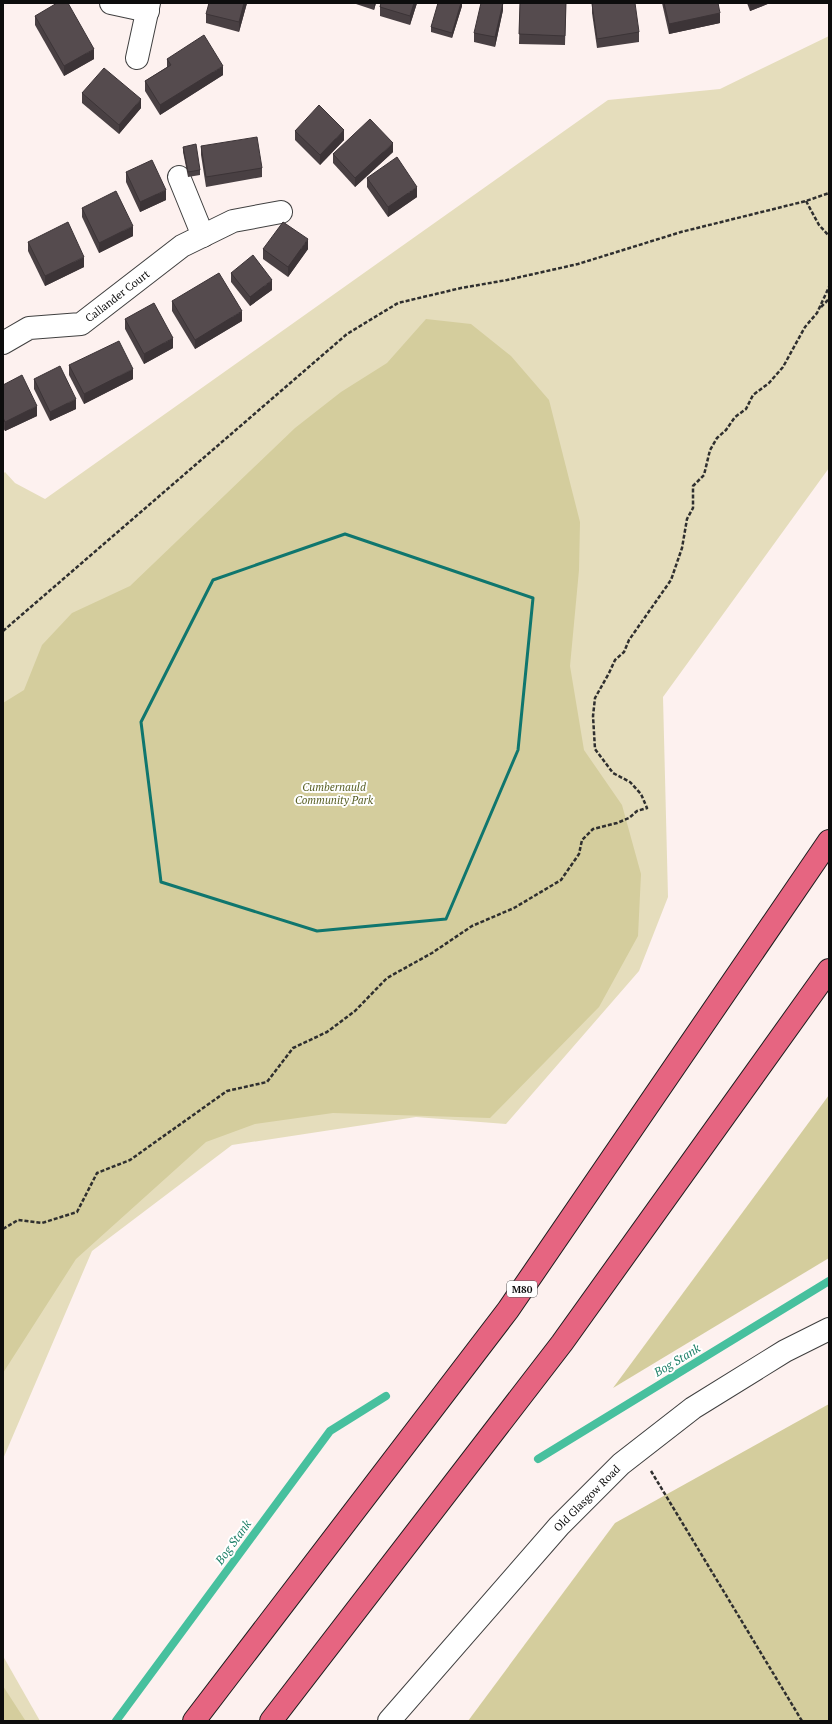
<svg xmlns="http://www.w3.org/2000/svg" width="832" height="1724" font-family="'PT Serif',serif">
  <rect width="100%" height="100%" fill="#fdf1ef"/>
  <g fill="#e5ddbc">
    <path d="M829,36V468L663,697L668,897L639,971L506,1124L416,1117L232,1145L92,1251L3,1459V474L5,472L15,483L45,499L608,100L720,89Z"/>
    <path d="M3,1656L40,1721H3Z"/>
  </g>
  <g fill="#d4cd9d">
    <path d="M426,319L471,324L511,356L549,400L580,522L579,570L570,666L584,750L622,805L641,874L638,936L599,1007L490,1118L333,1113L255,1124L206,1142L76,1259L3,1373V703L24,690L42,645L72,613L130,586L295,428L341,392L387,363Z"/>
    <path d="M829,1095V1258L613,1388Z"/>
    <path d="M829,1404V1721H468L615,1523Z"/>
    <path d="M3,1686L25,1720V1721H3Z"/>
  </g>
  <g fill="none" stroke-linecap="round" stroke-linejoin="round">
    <g stroke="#47c09e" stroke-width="8">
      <path d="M538,1459L829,1281"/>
      <path d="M116,1721L330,1431L386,1396"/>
    </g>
    <g stroke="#404040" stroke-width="24">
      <g id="street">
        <path d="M111,3L148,11"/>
        <path d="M137,58L149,3"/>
        <path d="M179,177L203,236"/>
        <path id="s1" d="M3,343L29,328L81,324L182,246L233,221L281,212"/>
        <path id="s2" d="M389,1721L559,1526L621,1464L693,1408L785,1351L829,1329"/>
      </g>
    </g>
    <g stroke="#1e1e1e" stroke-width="24">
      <g id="highway">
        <path d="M194,1721L508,1310L829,841"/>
        <path d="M271,1721L562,1343L829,970"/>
      </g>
    </g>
    <g stroke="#2f2f2f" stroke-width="2.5" stroke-dasharray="4 2" stroke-linecap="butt">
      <path d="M806,201L819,225L829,236"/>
      <path d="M821,307L829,299"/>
      <path d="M3,631L347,334L398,303L461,288L507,280L578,264L681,232L806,201L829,193"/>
      <path d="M3,1229L18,1220L42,1223L77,1212L97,1173L130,1160L227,1091L267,1082L293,1048L327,1032L355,1011L387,978L432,953L472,926L514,908L561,880L579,854L582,840L593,829L617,823L629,818L637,811L647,808L641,794L630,782L613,773L595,749L593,716L595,698L609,673L615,660L624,652L629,640L671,580L682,548L687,519L693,508V486L704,475L710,450L717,438L726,430L735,417L746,409L753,395L769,383L783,367L805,327L817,313L829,287"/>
      <path d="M651,1471L802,1721"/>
    </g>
    <use href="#street" stroke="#fff" stroke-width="22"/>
    <use href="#highway" stroke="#e66581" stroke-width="22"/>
  </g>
  <g fill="#494043">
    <path d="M247,3L239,32L206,23V14Z"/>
    <path d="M353,3H376L374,10Z"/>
    <path d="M381,3H417L410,25L380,16V7Z"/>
    <path d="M462,3V6L452,38L431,32V27Z"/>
    <path d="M503,3V10L495,47L474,42V33Z"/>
    <path d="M520,3H566L565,45L519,44Z"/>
    <path d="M662,3H718L720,23L669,34Z"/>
    <path d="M747,3H770L750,11Z"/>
    <path d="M592,4L639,32V42L597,48L592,13Z"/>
    <path d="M35,16L94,59L64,76L35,25Z"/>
    <path d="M167,59L223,75L160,115L145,91V81L167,67Z"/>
    <path d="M82,93L141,108L119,134L82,103Z"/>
    <path d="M295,131L344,140L320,165L295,140Z"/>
    <path d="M201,146L262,168V177L206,187L201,155Z"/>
    <path d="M183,147L200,170V175L188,177L183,152Z"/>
    <path d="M393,152L355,187L333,163V154Z"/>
    <path d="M126,172L166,200L140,212L126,182Z"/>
    <path d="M367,178L417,197L388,217L367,187Z"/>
    <path d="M82,208L133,236L99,253L82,217Z"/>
    <path d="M28,242L84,267L45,286L28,251Z"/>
    <path d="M263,249H308L288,277L263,259Z"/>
    <path d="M231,273L272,290L250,306L231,282Z"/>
    <path d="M172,301L242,321L195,349L172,311Z"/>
    <path d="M125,319L173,348L144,364L125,329Z"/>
    <path d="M69,365L133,379L84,404L69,375Z"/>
    <path d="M34,379L76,409L50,421L34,389Z"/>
    <path d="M3,385L37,416L5,431L3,428Z"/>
  </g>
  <g fill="#3c3437">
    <path d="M244,3H247L239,32V22Z"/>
    <path d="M374,3H376L374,10Z"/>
    <path d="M414,3H417L410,25V16Z"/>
    <path d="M461,3L462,6L452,38V33Z"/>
    <path d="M503,3V10L495,47V37Z"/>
    <path d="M750,3H770L750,11Z"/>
    <path d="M720,13V23L669,34V24Z"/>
    <path d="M94,49V59L64,76V66Z"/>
    <path d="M223,66V75L160,115V105Z"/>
    <path d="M141,99V108L119,134V125Z"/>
    <path d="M344,130V140L320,165V155Z"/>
    <path d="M393,143V152L355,187V178Z"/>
    <path d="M417,187V197L388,217V207Z"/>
    <path d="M166,190V200L140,212V202Z"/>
    <path d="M133,226V236L99,253V243Z"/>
    <path d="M308,239V249L288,277V267Z"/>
    <path d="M84,257V267L45,286V276Z"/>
    <path d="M272,280V290L250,306V297Z"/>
    <path d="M242,311V321L195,349V340Z"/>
    <path d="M173,338V348L144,364V354Z"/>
    <path d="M133,369V379L84,404V394Z"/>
    <path d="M76,399V409L50,421V412Z"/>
    <path d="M37,406V416L5,431V422Z"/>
  </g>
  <g fill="#554b4e" stroke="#3c3437">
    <path d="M57,3H68L94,49L64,66L35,16Z"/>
    <path d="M209,3H244L239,22L206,14Z"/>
    <path d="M381,3H414L410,16L380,7Z"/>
    <path d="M438,3H461L452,33L431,27Z"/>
    <path d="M481,3H503L495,37L474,33Z"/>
    <path d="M520,3H566L565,36L519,34Z"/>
    <path d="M596,3H635L639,32L597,39L592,4Z"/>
    <path d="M664,3H718L720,13L669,24Z"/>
    <path d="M204,35L223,66L160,105L145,81L171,65L167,59Z"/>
    <path d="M104,68L141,99L119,125L82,93Z"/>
    <path d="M319,105L344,130L320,155L295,131Z"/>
    <path d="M370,119L393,143L355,178L333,154Z"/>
    <path d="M257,137L262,168L206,177L201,146Z"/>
    <path d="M196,144L200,170L188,172L183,147Z"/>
    <path d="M397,157L417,187L388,207L367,178Z"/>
    <path d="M152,160L166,190L140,202L126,172Z"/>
    <path d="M116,191L133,226L99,243L82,208Z"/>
    <path d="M68,222L84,257L45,276L28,242Z"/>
    <path d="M283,222L308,239L288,267L263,249Z"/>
    <path d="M253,255L272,280L250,297L231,273Z"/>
    <path d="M219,273L242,311L195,340L172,301Z"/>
    <path d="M154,303L173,338L144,354L125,319Z"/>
    <path d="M119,341L133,369L84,394L69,365Z"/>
    <path d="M60,366L76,399L50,412L34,379Z"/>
    <path d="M22,375L37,406L5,422L3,418V385Z"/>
  </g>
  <path fill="none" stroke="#0f766e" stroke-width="3" stroke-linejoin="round" d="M345,534L533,598L518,750L446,919L317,931L161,882L141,722L213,580Z"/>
  <g text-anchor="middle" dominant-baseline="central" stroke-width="4" stroke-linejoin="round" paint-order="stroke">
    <rect fill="#fff" stroke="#565656" stroke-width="1" x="507" y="1281" width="30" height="16" rx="3"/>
    <g font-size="10" font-weight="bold" fill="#0d0d0d">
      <text x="522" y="1289">M80</text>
    </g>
    <g font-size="11" fill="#0d0d0d" stroke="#fff">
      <text stroke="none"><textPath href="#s1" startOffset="128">Callander Court</textPath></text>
      <text stroke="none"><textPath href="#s2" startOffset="298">Old Glasgow Road</textPath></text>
    </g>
    <g font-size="11" font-style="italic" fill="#585f24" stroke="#fff">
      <text x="334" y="787">Cumbernauld<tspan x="334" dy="13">Community Park</tspan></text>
    </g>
    <g font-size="12" font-style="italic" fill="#208069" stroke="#fff">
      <text transform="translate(677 1360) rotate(-31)">Bog Stank</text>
      <text transform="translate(233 1542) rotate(-54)">Bog Stank</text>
    </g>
  </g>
  <rect width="832" height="1724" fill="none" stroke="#0d0d0d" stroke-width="8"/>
</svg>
